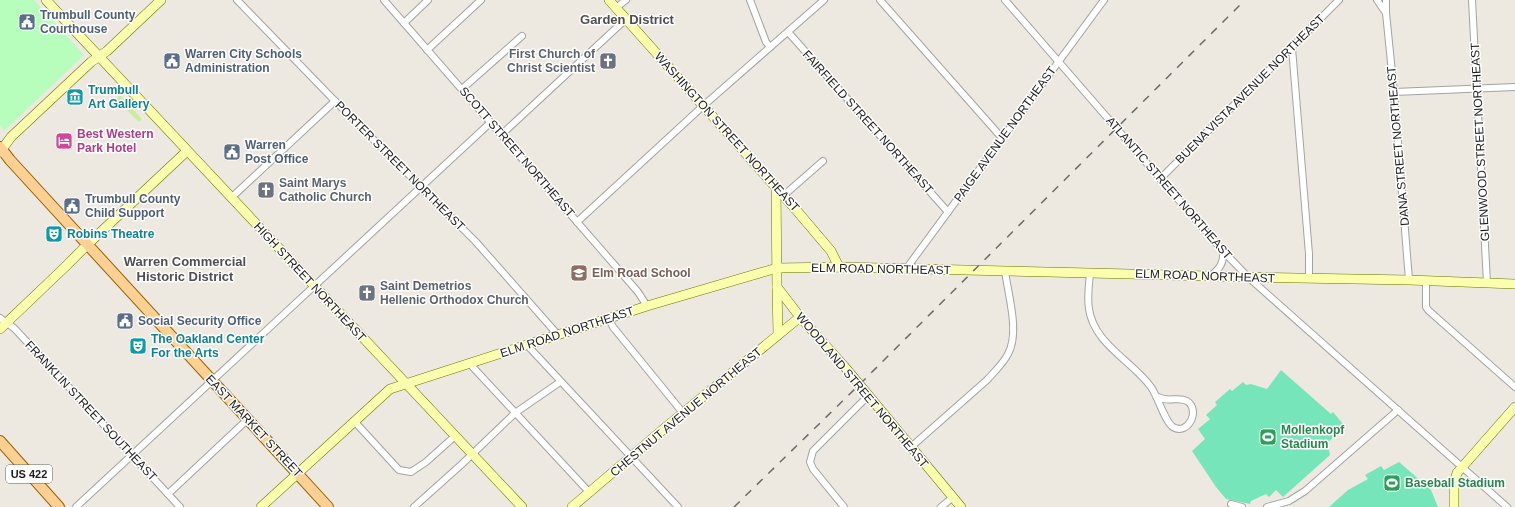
<svg xmlns="http://www.w3.org/2000/svg" width="1515" height="507" font-family="Arial,sans-serif">
  <rect width="100%" height="100%" fill="#eee9e0"/>
  <path fill="#c7eea0" d="M120,95L142,119L139,122L116,99Z"/>
  <path fill="#b7febc" d="M0,0H34L84,55L4,131L0,126Z"/>
  <g fill="#76e6ba">
    <path d="M1281,370L1331,414L1333,412L1343,424L1332,434L1334,437L1325,445L1329,450L1330,455L1283,497L1276,490L1269,497L1266,494L1251,501L1250,504L1226,499L1216,487L1192,451L1205,439L1198,429L1210,419L1206,415L1217,405L1215,402L1230,389L1232,391L1243,382L1246,385L1251,384L1267,389Z"/>
    <path d="M1399,462L1431,490L1438,507H1329L1348,490L1368,479L1365,475L1381,466L1384,470Z"/>
  </g>
  <g fill="none" stroke-linecap="round" stroke-linejoin="round">
    <g stroke="#a3a3a3" stroke-width="8">
      <g id="street">
        <path d="M237,0L335,101L476,242L558,335"/>
        <path d="M384,0L638,292L647,306"/>
        <path d="M750,0L766,42L770,47"/>
        <path d="M880,0L1002,138"/>
        <path d="M1005,0L1223,251L1248,277L1507,507"/>
        <path d="M1377,0L1386,13L1394,92L1409,280"/>
        <path d="M1386,0V12"/>
        <path d="M1472,0L1487,283"/>
        <path d="M616,8L626,0"/>
        <path d="M404,23L428,0"/>
        <path d="M788,32L948,212"/>
        <path d="M1292,48L1309,254V278"/>
        <path d="M427,50L481,0"/>
        <path d="M462,89L522,36"/>
        <path d="M1394,92L1515,87"/>
        <path d="M501,135L626,19"/>
        <path d="M1160,179L1339,0"/>
        <path d="M783,196L823,161"/>
        <path d="M231,198L335,101"/>
        <path d="M577,222L703,106L824,0"/>
        <path d="M906,269L1104,0"/>
        <path d="M1090,273C1089,284 1087,298 1089,309C1094,344 1132,361 1151,387C1158,397 1165,422 1173,427C1188,436 1201,410 1187,401C1177,396 1169,403 1158,397"/>
        <path d="M1211,276C1220,268 1224,263 1223,251"/>
        <path d="M1426,281V307L1428,310L1515,387"/>
        <path d="M0,318L14,328L180,507"/>
        <path d="M609,319L613,327L683,413"/>
        <path d="M527,345L678,507"/>
        <path d="M469,363L589,492"/>
        <path d="M354,421L399,470L411,472L426,462L455,436"/>
        <path d="M911,447L987,380C994,372 1003,364 1008,354C1020,332 1008,295 1005,271"/>
        <path d="M168,494L248,419"/>
        <path d="M1231,504L1242,507"/>
        <path d="M76,507L490,123"/>
        <path d="M414,507L462,464L515,413L560,382"/>
        <path d="M844,507L813,469L810,462L813,451L868,396"/>
        <path d="M941,507L953,497"/>
        <path d="M1267,507L1289,501L1305,491L1398,410"/>
      </g>
    </g>
    <g stroke="#697500" stroke-width="10">
      <g id="secondary">
        <path d="M46,0L522,507"/>
        <path d="M609,0L797,211L831,251L839,267"/>
        <path d="M0,152L11,137L91,62L107,51L161,0"/>
        <path d="M776,188L777,287L800,317L844,366L961,507"/>
        <path d="M777,287L778,335"/>
        <path d="M0,329L65,267L88,244L187,151"/>
        <path d="M261,507L390,389L647,306L777,268L839,267L1090,273L1248,277L1409,280L1515,284"/>
        <path d="M572,507L666,427L800,317"/>
        <path d="M1454,507V483L1457,473L1515,407"/>
      </g>
    </g>
    <g stroke="#936200" stroke-width="12">
      <g id="primary">
        <path d="M0,147L10,160L328,507"/>
        <path d="M0,441L59,507"/>
      </g>
    </g>
    <use href="#street" stroke="#fff" stroke-width="6"/>
    <use href="#secondary" stroke="#fbffad" stroke-width="9"/>
    <use href="#primary" stroke="#ffd094" stroke-width="10"/>
    <path stroke="#6a6a6a" stroke-width="1.5" stroke-dasharray="8 8" stroke-linecap="butt" d="M734,507L859,385L1245,0"/>
  </g>
  <defs>
    <g id="civic-square" transform="scale(0.9)"><rect x="-9" y="-9" width="18" height="18" rx="4" fill="#5c6f8a" stroke="#fff"/><path d="M-.6-6.5H3V-4.5H.6V-3L4-1V1h2V6H-6V1h2V-1L-.6-3ZM-1.2 2.5V6h2.4V2.5Z" fill="#fff"/></g>
    <g id="church-square" transform="scale(0.9)"><rect x="-9" y="-9" width="18" height="18" rx="4" fill="#6b7280" stroke="#fff"/><path d="M-1.2-6h2.4v3.5h3.3v2.4h-3.3V6h-2.4V-.1h-3.3v-2.4h3.3Z" fill="#fff"/></g>
    <g id="museum-square" transform="scale(0.9)"><rect x="-9" y="-9" width="18" height="18" rx="4" fill="#0f9aa8" stroke="#fff"/><path d="M0-6L6-3V-2H-6V-3ZM-5-1h2V3h-2ZM-1-1h2V3h-2ZM3-1h2V3H3ZM-6 4H6V6H-6Z" fill="#fff"/></g>
    <g id="hotel-square" transform="scale(0.9)"><rect x="-9" y="-9" width="18" height="18" rx="4" fill="#d1479c" stroke="#fff"/><path d="M-6-4.5h1.5V1H6V5H4.5V3h-9V5H-6ZM-4 0a1.8 1.8 0 1 1 3.6 0ZM.5 0V-2.5h3Q6-2.5 6 0Z" fill="#fff"/></g>
    <g id="theatre-square" transform="scale(0.9)"><rect x="-9" y="-9" width="18" height="18" rx="4" fill="#0f9aa8" stroke="#fff"/><path d="M-5-5.5Q0-4 5-5.5V0Q5 5 0 6Q-5 5-5 0ZM-3.3-2.5H-1v1.5H-3.3ZM1-2.5H3.3v1.5H1ZM-2.8 1Q0 5.5 2.8 1Z" fill="#fff"/></g>
    <g id="school-square" transform="scale(0.9)"><rect x="-9" y="-9" width="18" height="18" rx="4" fill="#8d6e63" stroke="#fff"/><path d="M0-5L7-2L0 1L-7-2ZM-4 1L0 2.5L4 1V4Q0 6-4 4Z" fill="#fff"/></g>
    <g id="stadium-square" transform="scale(0.9)"><rect x="-9" y="-9" width="18" height="18" rx="4" fill="#2e9e5b" stroke="#fff"/><path d="M0-5a6.5 5 0 1 0 0 10a6.5 5 0 1 0 0-10ZM-3.5-1.8h7v3.6h-7Z" fill="#fff"/></g>
  </defs>
  <g fill-rule="evenodd">
    <use href="#civic-square" x="27" y="22"/>
    <use href="#civic-square" x="172" y="61"/>
    <use href="#church-square" x="608" y="61"/>
    <use href="#museum-square" x="75" y="97"/>
    <use href="#hotel-square" x="64" y="141"/>
    <use href="#civic-square" x="232" y="152"/>
    <use href="#church-square" x="266" y="190"/>
    <use href="#civic-square" x="72" y="206"/>
    <use href="#theatre-square" x="54" y="234"/>
    <use href="#school-square" x="579" y="273"/>
    <use href="#church-square" x="367" y="293"/>
    <use href="#civic-square" x="125" y="321"/>
    <use href="#theatre-square" x="138" y="346"/>
    <use href="#stadium-square" x="1268" y="437"/>
    <use href="#stadium-square" x="1392" y="483"/>
  </g>
  <g text-anchor="middle" dominant-baseline="central" stroke-width="3" stroke-linejoin="round" paint-order="stroke">
    <rect fill="#fff" stroke="#606060" stroke-width="1" x="6" y="465" width="46" height="18" rx="3"/>
    <g font-size="11" font-weight="bold" fill="#1c1c1c">
      <text x="29" y="474">US 422</text>
    </g>
    <g font-size="12" font-weight="bold" fill="#4e5e75" stroke="#fff" text-anchor="start">
      <text x="40" y="15">Trumbull County<tspan x="40" dy="14">Courthouse</tspan></text>
      <text x="185" y="54">Warren City Schools<tspan x="185" dy="14">Administration</tspan></text>
      <text x="245" y="145">Warren<tspan x="245" dy="14">Post Office</tspan></text>
      <text x="85" y="199">Trumbull County<tspan x="85" dy="14">Child Support</tspan></text>
      <text x="138" y="321">Social Security Office</text>
    </g>
    <g font-size="12" font-weight="bold" fill="#5b616d" stroke="#fff" text-anchor="start">
      <text x="595" y="54" text-anchor="end">First Church of<tspan x="595" dy="14">Christ Scientist</tspan></text>
      <text x="279" y="183">Saint Marys<tspan x="279" dy="14">Catholic Church</tspan></text>
      <text x="380" y="286">Saint Demetrios<tspan x="380" dy="14">Hellenic Orthodox Church</tspan></text>
    </g>
    <g font-size="12" fill="#1c1c1c" stroke="#fff">
      <text transform="translate(1250 89) rotate(-45)">BUENA VISTA AVENUE NORTHEAST</text>
      <text transform="translate(868 122) rotate(48)">FAIRFIELD STREET NORTHEAST</text>
      <text transform="translate(727 132) rotate(48)">WASHINGTON STREET NORTHEAST</text>
      <text transform="translate(1005 134) rotate(-54)">PAIGE AVENUE NORTHEAST</text>
      <text transform="translate(1480 142) rotate(-93)">GLENWOOD STREET NORTHEAST</text>
      <text transform="translate(1398 146) rotate(-95)">DANA STREET NORTHEAST</text>
      <text transform="translate(517 152) rotate(49)">SCOTT STREET NORTHEAST</text>
      <text transform="translate(400 166) rotate(45)">PORTER STREET NORTHEAST</text>
      <text transform="translate(1169 188) rotate(49)">ATLANTIC STREET NORTHEAST</text>
      <text transform="translate(881 269) rotate(1)">ELM ROAD NORTHEAST</text>
      <text transform="translate(1205 276) rotate(2)">ELM ROAD NORTHEAST</text>
      <text transform="translate(310 282) rotate(47)">HIGH STREET NORTHEAST</text>
      <text transform="translate(567 332) rotate(-18)">ELM ROAD NORTHEAST</text>
      <text transform="translate(862 390) rotate(50)">WOODLAND STREET NORTHEAST</text>
      <text transform="translate(91 411) rotate(47)">FRANKLIN STREET SOUTHEAST</text>
      <text transform="translate(686 412) rotate(-40)">CHESTNUT AVENUE NORTHEAST</text>
      <text transform="translate(254 426) rotate(47)">EAST MARKET STREET</text>
    </g>
    <g font-size="12" font-weight="bold" fill="#0d838f" stroke="#fff" text-anchor="start">
      <text x="88" y="90">Trumbull<tspan x="88" dy="14">Art Gallery</tspan></text>
      <text x="67" y="234">Robins Theatre</text>
      <text x="151" y="339">The Oakland Center<tspan x="151" dy="14">For the Arts</tspan></text>
    </g>
    <g font-size="12" font-weight="bold" fill="#b23c85" stroke="#fff" text-anchor="start">
      <text x="77" y="134">Best Western<tspan x="77" dy="14">Park Hotel</tspan></text>
    </g>
    <g font-size="12" font-weight="bold" fill="#785e54" stroke="#fff" text-anchor="start">
      <text x="592" y="273">Elm Road School</text>
    </g>
    <g font-size="12" font-weight="bold" fill="#27864d" stroke="#fff" text-anchor="start">
      <text x="1281" y="430">Mollenkopf<tspan x="1281" dy="14">Stadium</tspan></text>
      <text x="1405" y="483">Baseball Stadium</text>
    </g>
    <g font-size="13" font-weight="bold" fill="#4f4f4f" stroke="#fff">
      <text x="627" y="19">Garden District</text>
      <text x="185" y="261">Warren Commercial<tspan x="185" dy="15">Historic District</tspan></text>
    </g>
  </g>
</svg>
